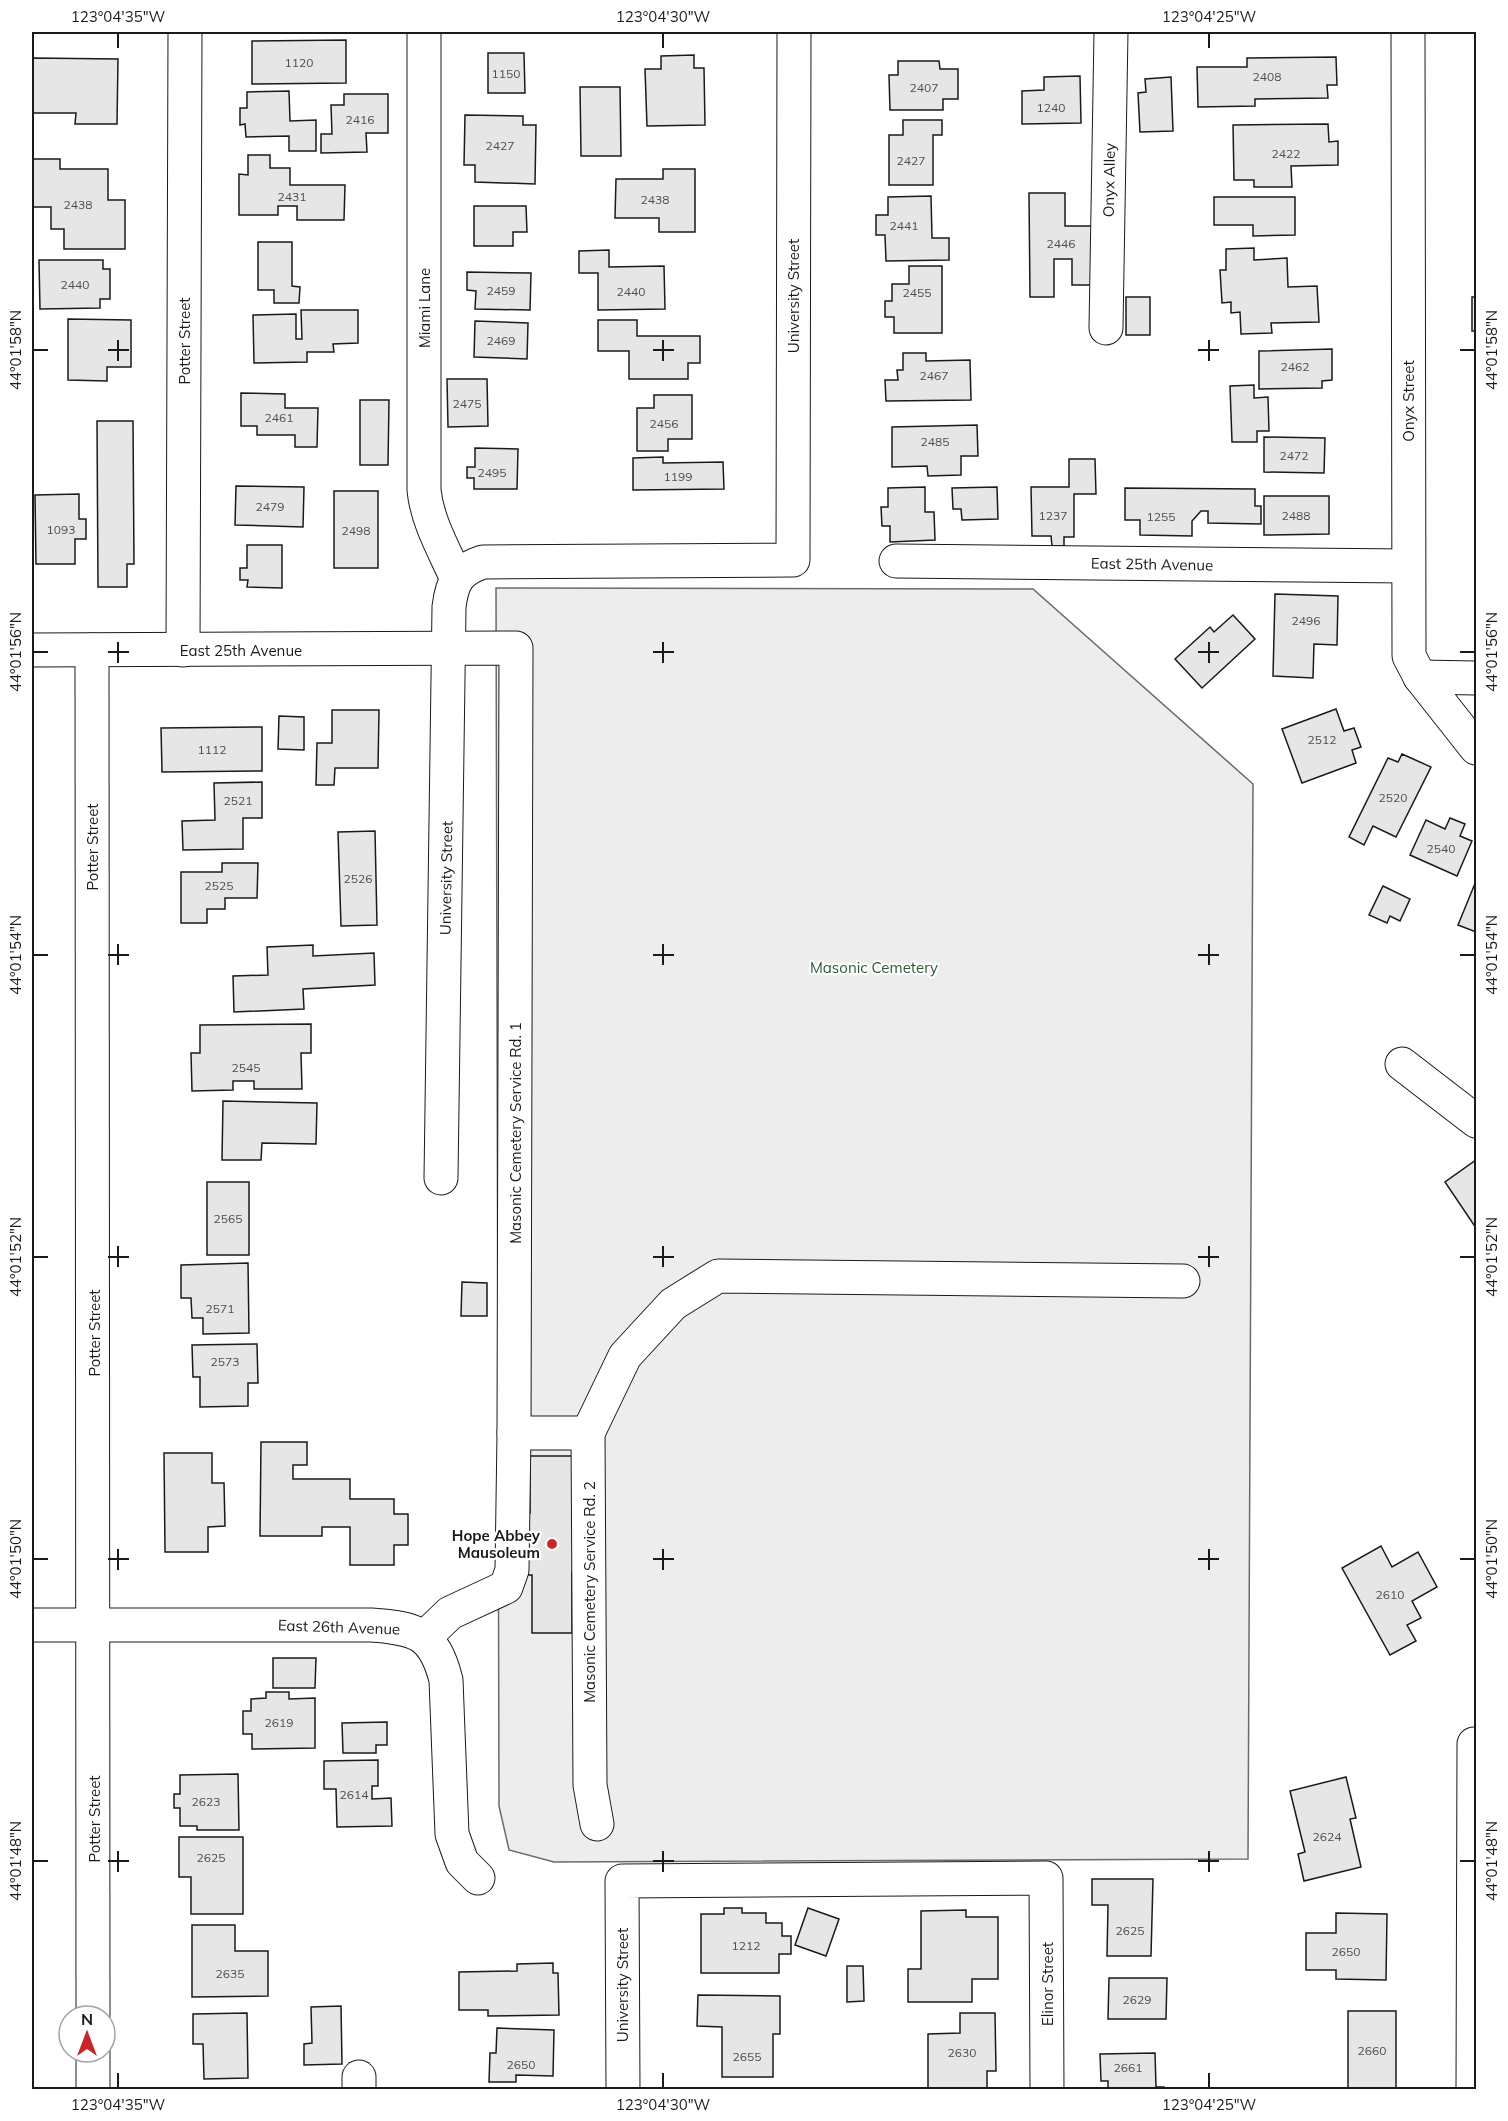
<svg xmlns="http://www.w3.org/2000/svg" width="1508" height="2121" font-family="Mulish,sans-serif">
  <rect width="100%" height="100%" fill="#fff"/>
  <path fill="#ededed" stroke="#6a6a6a" stroke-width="1.5" d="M496,588L1033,589L1253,784L1248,1859L554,1862L509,1850L499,1806Z"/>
  <g fill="#e6e6e6" stroke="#1a1a1a" stroke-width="1.5">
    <path d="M346,40V83L252,84V41Z"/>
    <path d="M488,53H524L525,93H488Z"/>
    <path d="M694,55V68H704L705,125L647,126L645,69H661V56Z"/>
    <path d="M1336,57L1337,85H1327L1328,98L1255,99V106L1198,107L1197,67H1247V58Z"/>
    <path d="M32,58L118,59L117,124H75L76,113H32Z"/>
    <path d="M898,61H939L940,69H958V99H943V110H890L889,75H898Z"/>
    <path d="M1080,76L1081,123L1022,124V91L1044,90V77Z"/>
    <path d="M1171,77L1173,131L1140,132L1138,93L1146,92L1145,79Z"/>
    <path d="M580,87H620L621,156H581Z"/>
    <path d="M289,91L290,121L316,120V151H289V136L246,137L245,124L240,125V108H247V92Z"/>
    <path d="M344,94H388V133H366L367,152L321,153V134H332L331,105H344Z"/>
    <path d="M465,115L523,116V125H536L535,184L475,182V165H464Z"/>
    <path d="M903,120H942V135H933V185H889V135H903Z"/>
    <path d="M1328,124L1329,142L1338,141V165L1291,166L1292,187H1254V180H1234L1233,125Z"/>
    <path d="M248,155H270V168H290V185H345L344,220H297V206H278V215H239V174L248,175Z"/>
    <path d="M33,159H60V169H108V200H125V249H64V229H51V207H32Z"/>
    <path d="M663,169H695V232H659V218H615L616,179H663Z"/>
    <path d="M1029,193H1065V226H1092L1093,285H1072V259H1054V297H1030Z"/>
    <path d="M931,196L932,238H949V260L886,261L885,235H876V215H888V197Z"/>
    <path d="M1214,197H1295V235L1253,236V225H1214Z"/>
    <path d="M474,206H526L527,232H513V246H474Z"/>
    <path d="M258,242H292V286L300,287L299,303H274V290H258Z"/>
    <path d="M1254,248V260L1287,258L1288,287L1317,286L1319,322L1271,323L1272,333L1241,334L1240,312L1231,313V302L1222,303L1220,270H1226V249Z"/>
    <path d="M609,250V267L664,266L665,309L598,310V273H579V251Z"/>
    <path d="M39,260H103V269H110V299H100V308L40,309Z"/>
    <path d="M909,266H942V333H894V317H885V301H892V284H909Z"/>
    <path d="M467,272L531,273L530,310L475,309L476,291L467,290Z"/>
    <rect x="1126" y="297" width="24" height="38"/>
    <rect x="1472" y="297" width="4" height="34"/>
    <path d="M301,310H358V343L333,344L334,352H307V362L254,363L253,315L296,314V339H302Z"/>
    <path d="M68,319L131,320V367H107V381L68,380Z"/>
    <path d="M598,320H637V336H700V363H688V379H629V351H598Z"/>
    <path d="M475,321L528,323L527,359L474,357Z"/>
    <path d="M1332,349V380L1322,381V388L1259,389V351Z"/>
    <path d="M903,353H926V361L970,360L971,400L886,401L885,380H898L897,370H903Z"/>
    <path d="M447,379H487L488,426L448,427Z"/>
    <path d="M1254,385V398L1268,397L1269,431H1257V442H1232L1230,386Z"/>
    <path d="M241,393L285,394V408H318L317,447H295V435H257V426H241Z"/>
    <path d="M654,395H692V439H668V451H637V408H654Z"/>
    <path d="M360,400H389L388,465H360Z"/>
    <path d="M97,421H133L134,564H127V587H98Z"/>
    <path d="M977,425L978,456H961V475L928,476L927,466L892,467V427Z"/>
    <path d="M1264,437L1325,438L1324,473L1264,472Z"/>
    <path d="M475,448L518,449L517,489H474V478H467V467H475Z"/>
    <path d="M663,457V463L723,462L724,489L633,490V458Z"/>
    <path d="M1069,459H1095L1096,494H1074V537H1064V546H1052L1051,536H1032L1031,487H1069Z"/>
    <path d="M236,486L304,487L303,527L235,525Z"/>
    <path d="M925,487V512H934L935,540L890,542V526H882L881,507H888V488Z"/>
    <path d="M997,487L998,519L962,520L961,509H953L952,488Z"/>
    <path d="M1125,488L1255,489V506H1261V524L1208,523V511H1201L1192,521V536L1140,535V520H1125Z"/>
    <rect x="334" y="491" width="44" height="77"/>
    <path d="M79,494V519H86V539H75V564H36L35,495Z"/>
    <path d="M1264,496H1329V534L1264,535Z"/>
    <path d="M247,545H282V588L247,587L248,580H240V568H247Z"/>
    <path d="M1275,594L1338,596L1337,645L1314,644L1313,678L1273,676Z"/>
    <path d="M1233,615L1255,639L1202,688L1175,659L1210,627L1214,632Z"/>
    <path d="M1336,709L1344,731L1354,728L1361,747L1352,750L1356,763L1302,783L1282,729Z"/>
    <path d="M332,710H379L378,768H335L334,785H316L317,743H332Z"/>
    <path d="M279,716L304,717V750L278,749Z"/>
    <path d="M262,727V771L162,772L161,728Z"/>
    <path d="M1402,754L1431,767L1396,837L1373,826L1364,845L1349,837L1388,758L1398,762Z"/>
    <path d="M262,782V818H243V849L183,850L182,821L215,820L214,783Z"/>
    <path d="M1450,818L1465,824L1460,836L1472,841L1457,876L1410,855L1426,820L1445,829Z"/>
    <path d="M375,831L377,925L341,926L338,832Z"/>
    <path d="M222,863H258L257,898H225V909H207V923H181V872H222Z"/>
    <path d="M1476,881V932L1458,925Z"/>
    <path d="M1383,886L1410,899L1400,921L1390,916L1387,923L1369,915Z"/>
    <path d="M313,945V956L374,953L375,985L303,989L304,1009L234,1012L233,976L268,975L267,947Z"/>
    <path d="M311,1024V1053H301L302,1089H254V1081H233V1090L192,1091L191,1053H200V1025Z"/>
    <path d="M223,1101L317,1103L316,1144L262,1143L261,1160H222Z"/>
    <path d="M1476,1160V1228L1445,1182Z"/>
    <rect x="207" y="1182" width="42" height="73"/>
    <path d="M248,1263L249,1333L203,1334V1318H192L191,1298H181V1265Z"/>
    <path d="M462,1282L487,1283V1316H461Z"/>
    <path d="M257,1344L258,1383H248V1406L200,1407V1377H193L192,1345Z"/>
    <path d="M261,1442H307V1465H293V1479H350V1499H394V1514H408V1545H394V1565H350V1527H322V1536H260Z"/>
    <path d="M164,1453H212V1483H224L225,1526L208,1527V1552H165Z"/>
    <path d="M530,1456H572L580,1572H572V1633H532V1575H525V1513H530Z"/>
    <path d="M1381,1546L1392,1567L1418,1552L1437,1587L1412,1601L1421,1618L1407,1625L1416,1641L1390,1655L1342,1568Z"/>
    <path d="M273,1658H316L315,1688H273Z"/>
    <path d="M266,1692H289V1699L315,1698V1748L252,1749V1734H243V1711H251V1699L266,1698Z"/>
    <path d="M387,1722V1745H376V1753H343L342,1723Z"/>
    <path d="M378,1760V1786H372V1799L391,1798L392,1826L337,1827L336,1789H324V1761Z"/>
    <path d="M238,1774L239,1830H197V1826H180V1808H174V1794H180V1775Z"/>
    <path d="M1346,1777L1356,1818L1350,1819L1361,1867L1304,1881L1298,1854L1305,1852L1290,1791Z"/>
    <path d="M179,1837H243V1914H191V1877H179Z"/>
    <path d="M1092,1879H1153L1151,1956H1107L1108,1905H1092Z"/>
    <path d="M724,1908H742V1913H766V1923H782V1936H791V1954H779V1973H701V1914H724Z"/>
    <path d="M808,1908L839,1919L826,1956L795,1945Z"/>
    <path d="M966,1910V1917H998V1979H972V2002H908V1969H921V1911Z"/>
    <path d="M1336,1913L1387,1914L1386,1980L1336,1979V1970H1306V1933H1336Z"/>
    <path d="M192,1925H235V1951H268V1996L192,1997Z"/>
    <path d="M553,1963V1973H558L559,2015L488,2016V2010H459V1972L517,1971V1964Z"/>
    <path d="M847,1966H863L864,2001L847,2002Z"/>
    <path d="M1109,1978H1167L1166,2019H1108Z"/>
    <path d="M698,1995L780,1996V2034H773V2077H722V2027L697,2026Z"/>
    <path d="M341,2006L342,2064L304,2065V2044L312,2043L311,2007Z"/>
    <rect x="1348" y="2011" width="48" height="79"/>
    <path d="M247,2013L248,2078L204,2079L203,2044H193V2014Z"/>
    <path d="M960,2013H995L996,2071H987V2090L928,2088V2034L960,2033Z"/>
    <path d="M497,2028L554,2030L553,2076L516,2075V2082H489L490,2053H496Z"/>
    <path d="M1155,2053L1156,2087H1164V2090H1108V2081H1101L1100,2054Z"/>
    <rect x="193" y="2088" width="73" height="2"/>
  </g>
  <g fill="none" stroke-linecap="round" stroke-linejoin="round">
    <g stroke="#1a1a1a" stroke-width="35">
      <g id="minor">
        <path d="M424,32V490C427,521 444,550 457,579"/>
        <path d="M1408,32L1409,656L1420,677L1476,748"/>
        <path d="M1106,328L1111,32"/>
        <path d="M896,561L1408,566"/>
        <path d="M32,650L516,648L514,1433L512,1570L506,1587L450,1613L425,1637"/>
        <path d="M92,650L93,2016"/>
        <path d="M183,650L185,32"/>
        <path d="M1420,677L1476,678"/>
        <path d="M1402,1064L1476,1121"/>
        <path d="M441,1178L449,607C452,582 458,570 483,562L793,560L794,32"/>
        <path d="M514,1433H588L590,1785L597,1824"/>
        <path d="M588,1433L625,1356L673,1304L718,1276L1183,1281"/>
        <path d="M32,1625H371C416,1628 434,1633 446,1680L452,1834L462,1862L478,1878"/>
        <path d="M93,2090V2052"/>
        <path d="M359,2090V2077"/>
        <path d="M623,2090L622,1881L1046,1878L1047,2090"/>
        <path d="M1473,2090L1474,1744"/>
      </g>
    </g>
    <use href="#minor" stroke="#fff" stroke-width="33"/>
  </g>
  <path fill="none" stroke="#1a1a1a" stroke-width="2" d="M118,33V48M663,33V48M1209,33V48M118,340V361M663,340V361M1209,340V361M33,350H48M108,350H129M653,350H674M1198,350H1219M1460,350H1475M118,642V663M663,642V663M1209,642V663M33,652H48M108,652H129M653,652H674M1198,652H1219M1460,652H1475M118,944V965M663,944V965M1209,944V965M33,955H48M108,955H129M653,955H674M1198,955H1219M1460,955H1475M118,1246V1267M663,1246V1267M1209,1246V1267M33,1257H48M108,1257H129M653,1257H674M1198,1257H1219M1460,1257H1475M118,1549V1570M663,1549V1570M1209,1549V1570M33,1559H48M108,1559H129M653,1559H674M1198,1559H1219M1460,1559H1475M118,1851V1872M663,1851V1872M1209,1851V1872M33,1861H48M108,1861H129M653,1861H674M1198,1861H1219M1460,1861H1475M118,2073V2088M663,2073V2088M1209,2073V2088"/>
  <circle fill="#c62828" stroke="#fff" stroke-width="2" cx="552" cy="1544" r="6"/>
  <g text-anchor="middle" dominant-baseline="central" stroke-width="4.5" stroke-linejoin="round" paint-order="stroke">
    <g font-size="12" fill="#4d4d4d">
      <text x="299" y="62">1120</text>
      <text x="506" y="73">1150</text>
      <text x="1267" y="76">2408</text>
      <text x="924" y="87">2407</text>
      <text x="1051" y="107">1240</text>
      <text x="360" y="119">2416</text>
      <text x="500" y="145">2427</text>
      <text x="1286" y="153">2422</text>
      <text x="911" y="160">2427</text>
      <text x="292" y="196">2431</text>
      <text x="655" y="199">2438</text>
      <text x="78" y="204">2438</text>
      <text x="904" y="225">2441</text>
      <text x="1061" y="243">2446</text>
      <text x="75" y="284">2440</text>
      <text x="501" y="290">2459</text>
      <text x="631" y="291">2440</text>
      <text x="917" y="292">2455</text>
      <text x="501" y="340">2469</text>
      <text x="1295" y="366">2462</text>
      <text x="934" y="375">2467</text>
      <text x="467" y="403">2475</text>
      <text x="279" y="417">2461</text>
      <text x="664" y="423">2456</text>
      <text x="935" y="441">2485</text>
      <text x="1294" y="455">2472</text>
      <text x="492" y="472">2495</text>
      <text x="678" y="476">1199</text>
      <text x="270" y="506">2479</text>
      <text x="1053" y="515">1237</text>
      <text x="1296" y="515">2488</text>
      <text x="1161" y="516">1255</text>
      <text x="61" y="529">1093</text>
      <text x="356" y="530">2498</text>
      <text x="1306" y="620">2496</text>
      <text x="1322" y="739">2512</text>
      <text x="212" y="749">1112</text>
      <text x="1393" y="797">2520</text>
      <text x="238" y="800">2521</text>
      <text x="1441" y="848">2540</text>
      <text x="358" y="878">2526</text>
      <text x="219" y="885">2525</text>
      <text x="246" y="1067">2545</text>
      <text x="228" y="1218">2565</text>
      <text x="220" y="1308">2571</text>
      <text x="225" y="1361">2573</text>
      <text x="1390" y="1594">2610</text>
      <text x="279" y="1722">2619</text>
      <text x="354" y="1794">2614</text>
      <text x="206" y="1801">2623</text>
      <text x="1327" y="1836">2624</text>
      <text x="211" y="1857">2625</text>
      <text x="1130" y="1930">2625</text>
      <text x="746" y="1945">1212</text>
      <text x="1346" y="1951">2650</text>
      <text x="230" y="1973">2635</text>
      <text x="1137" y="1999">2629</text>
      <text x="1372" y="2050">2660</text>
      <text x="962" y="2052">2630</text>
      <text x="747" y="2056">2655</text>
      <text x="521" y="2064">2650</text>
      <text x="1128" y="2067">2661</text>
    </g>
    <g font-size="15" fill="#1a1a1a" stroke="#fff">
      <text transform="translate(1109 180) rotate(-89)">Onyx Alley</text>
      <text transform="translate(793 296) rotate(-90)">University Street</text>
      <text transform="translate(424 308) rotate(-90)">Miami Lane</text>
      <text transform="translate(184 341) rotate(-90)">Potter Street</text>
      <text transform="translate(1408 401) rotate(-90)">Onyx Street</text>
      <text transform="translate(1152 564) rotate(1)">East 25th Avenue</text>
      <text x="241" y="650">East 25th Avenue</text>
      <text transform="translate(92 847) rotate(-90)">Potter Street</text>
      <text transform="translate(446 878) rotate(-89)">University Street</text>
      <text transform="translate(515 1133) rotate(-90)">Masonic Cemetery Service Rd. 1</text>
      <text transform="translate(94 1333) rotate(-90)">Potter Street</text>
      <text transform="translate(589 1592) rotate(-90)">Masonic Cemetery Service Rd. 2</text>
      <text transform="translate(339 1627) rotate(2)">East 26th Avenue</text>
      <text transform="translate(94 1819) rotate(-90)">Potter Street</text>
      <text transform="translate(1047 1984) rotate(-90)">Elinor Street</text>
      <text transform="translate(622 1985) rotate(-90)">University Street</text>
    </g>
    <g font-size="15" fill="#2b5a34" stroke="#fff">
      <text x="874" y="967">Masonic Cemetery</text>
    </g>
    <g font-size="15" font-weight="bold" fill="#1a1a1a" stroke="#fff" text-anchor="end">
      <text x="540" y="1535">Hope Abbey<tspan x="540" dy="17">Mausoleum</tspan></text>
    </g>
  </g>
  <rect width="1508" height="2121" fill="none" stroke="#ffffff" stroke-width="66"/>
  <g transform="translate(87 2034)"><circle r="28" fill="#ffffff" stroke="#a3a3a3" stroke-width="1.5"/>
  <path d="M0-4.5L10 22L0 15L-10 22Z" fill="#c62828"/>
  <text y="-9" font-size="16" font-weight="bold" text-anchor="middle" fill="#1a1a1a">N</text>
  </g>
  <rect x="33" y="33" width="1442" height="2055" fill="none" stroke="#1a1a1a" stroke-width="2"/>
  <g font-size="15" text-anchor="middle" fill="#1a1a1a">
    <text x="118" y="22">123°04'35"W</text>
    <text x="663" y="22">123°04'30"W</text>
    <text x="1209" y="22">123°04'25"W</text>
    <text transform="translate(16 350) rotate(-90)" y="5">44°01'58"N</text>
    <text transform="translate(1492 350) rotate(-90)" y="5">44°01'58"N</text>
    <text transform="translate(16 652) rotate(-90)" y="5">44°01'56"N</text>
    <text transform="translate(1492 652) rotate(-90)" y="5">44°01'56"N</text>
    <text transform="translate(16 955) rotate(-90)" y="5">44°01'54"N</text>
    <text transform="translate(1492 955) rotate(-90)" y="5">44°01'54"N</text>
    <text transform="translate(16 1257) rotate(-90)" y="5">44°01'52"N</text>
    <text transform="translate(1492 1257) rotate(-90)" y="5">44°01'52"N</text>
    <text transform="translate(16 1559) rotate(-90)" y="5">44°01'50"N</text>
    <text transform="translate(1492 1559) rotate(-90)" y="5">44°01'50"N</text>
    <text transform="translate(16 1861) rotate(-90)" y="5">44°01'48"N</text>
    <text transform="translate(1492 1861) rotate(-90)" y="5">44°01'48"N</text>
    <text x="118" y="2110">123°04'35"W</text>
    <text x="663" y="2110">123°04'30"W</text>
    <text x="1209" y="2110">123°04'25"W</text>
  </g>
</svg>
